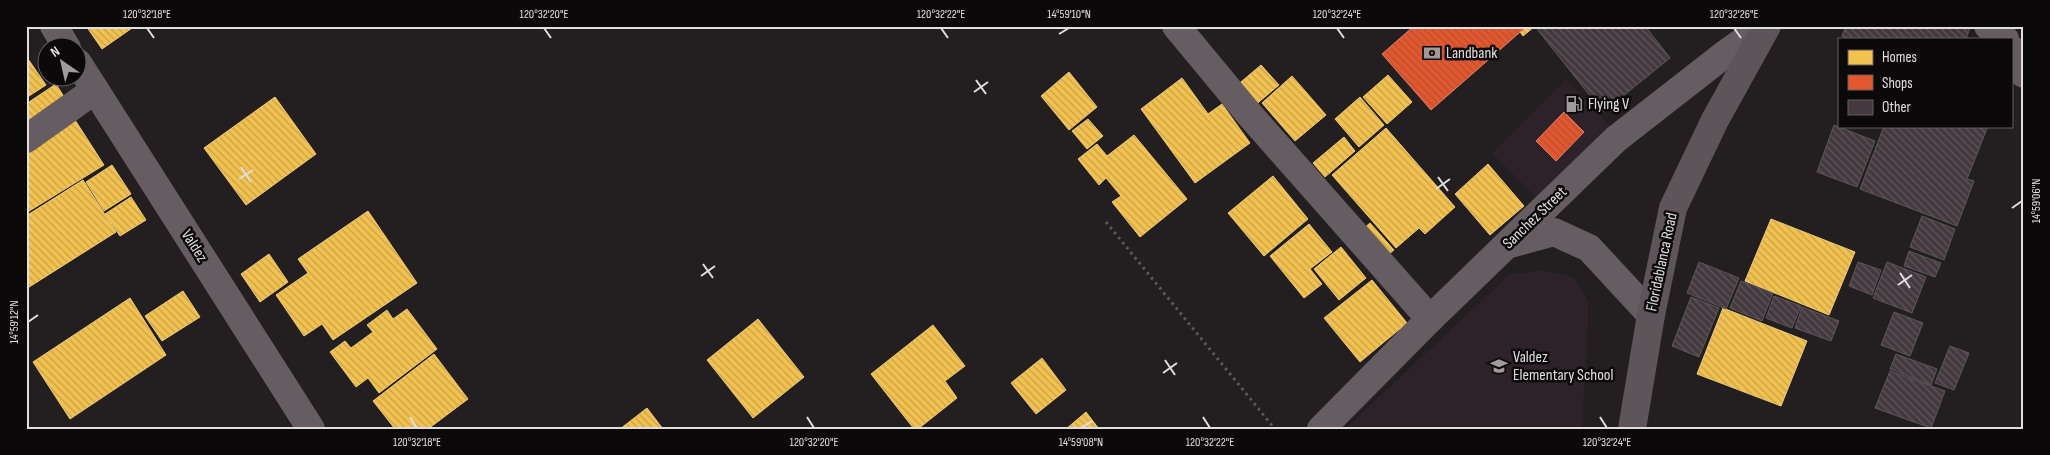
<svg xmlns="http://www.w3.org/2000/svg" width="2050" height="455" font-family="'Sofia Sans Condensed',sans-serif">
  <defs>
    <pattern id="homes-back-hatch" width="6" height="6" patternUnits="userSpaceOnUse" patternTransform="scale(1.25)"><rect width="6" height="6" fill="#f2c14e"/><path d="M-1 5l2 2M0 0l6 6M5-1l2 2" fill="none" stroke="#c6a24b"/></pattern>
    <pattern id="shops-back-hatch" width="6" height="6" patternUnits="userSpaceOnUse" patternTransform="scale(1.25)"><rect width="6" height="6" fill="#e4572e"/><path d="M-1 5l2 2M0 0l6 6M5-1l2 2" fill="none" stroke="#b45134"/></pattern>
    <pattern id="building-back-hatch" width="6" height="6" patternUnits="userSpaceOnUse" patternTransform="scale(1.25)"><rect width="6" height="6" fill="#453940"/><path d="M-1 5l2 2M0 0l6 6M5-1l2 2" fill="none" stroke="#60555b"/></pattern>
  </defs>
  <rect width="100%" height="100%" fill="#231f21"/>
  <g fill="#2d2229">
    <path d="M1566,80L1614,130L1541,202L1492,153Z"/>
    <path d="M1541,270L1573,277L1589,303L1582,429H1345L1509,275Z"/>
  </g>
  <g fill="url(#homes-back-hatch)" stroke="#edca7a">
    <path d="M86,26H135L102,49Z"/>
    <path d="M1516,26H1535L1523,36Z"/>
    <path d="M26,56L46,85L26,98Z"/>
    <path d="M1261,65L1279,85L1253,107L1235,87Z"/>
    <path d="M1069,72L1097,107L1069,130L1041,96Z"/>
    <path d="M1388,75L1412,102L1387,124L1363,97Z"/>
    <path d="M1292,76L1326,115L1295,141L1262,103Z"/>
    <path d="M1182,78L1208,114L1222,104L1250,143L1195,183L1141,109Z"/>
    <path d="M56,84L66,100L32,123L26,115V104Z"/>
    <path d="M275,97L316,154L246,205L204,148Z"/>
    <path d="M1360,97L1384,125L1359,147L1335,119Z"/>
    <path d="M1088,119L1103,136L1087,149L1072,131Z"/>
    <path d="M75,120L104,165L26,213V151Z"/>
    <path d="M1386,128L1455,207L1425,234L1419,228L1396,248L1332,175Z"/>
    <path d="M1134,135L1187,199L1140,237L1112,202L1121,196L1106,178L1099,185L1078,159L1097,144L1107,156Z"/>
    <path d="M1344,137L1355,151L1325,177L1313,163Z"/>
    <path d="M1488,164L1524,206L1490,235L1455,194Z"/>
    <path d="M112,165L131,194L104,211L86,182Z"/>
    <path d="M1273,176L1308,219L1264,256L1228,213Z"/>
    <path d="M83,180L116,232L26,289V216Z"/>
    <path d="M131,197L146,220L120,236L105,214Z"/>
    <path d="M368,211L417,283L333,340L322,324L304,336L276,295L308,273L298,259Z"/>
    <path d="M1771,219L1855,252L1829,315L1745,281Z"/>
    <path d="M1370,223L1394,250L1385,257L1362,230Z"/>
    <path d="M1309,224L1332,252L1310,269L1322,284L1304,298L1270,256Z"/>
    <path d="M1341,247L1366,278L1339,300L1314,269Z"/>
    <path d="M269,254L288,282L260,302L241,274Z"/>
    <path d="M1372,280L1407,323L1360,362L1324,318Z"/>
    <path d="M183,291L200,317L162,341L145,316Z"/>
    <path d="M130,298L166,355L70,419L33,362Z"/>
    <path d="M1723,308L1807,341L1781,406L1697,374Z"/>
    <path d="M407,309L437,349L379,393L368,378L356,387L330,352L345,341L351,348L373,332L367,325L387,310L393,319Z"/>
    <path d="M758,319L804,377L753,418L707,360Z"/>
    <path d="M933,325L965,366L945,381L957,398L918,429H914L871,374Z"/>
    <path d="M434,354L468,399L428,429H395L373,401Z"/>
    <path d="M1042,358L1066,390L1036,414L1011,383Z"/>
    <path d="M647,408L663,429H620Z"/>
    <path d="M1086,412L1099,429H1066Z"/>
  </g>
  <g fill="url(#shops-back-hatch)" stroke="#e38063">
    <path d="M1414,26H1527L1431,110L1382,54Z"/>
    <path d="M1564,112L1584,132L1556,161L1536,141Z"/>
  </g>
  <g fill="url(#building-back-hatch)" stroke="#5a5759">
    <path d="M1541,26H1645L1670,58L1603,112L1537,29Z"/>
    <path d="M1846,26H1967L1970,28L1966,39H1849L1842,36Z"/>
    <path d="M1834,125L1875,141L1857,187L1817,172Z"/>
    <path d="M1884,126H1988L1967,179L1974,181L1957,226L1860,189Z"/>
    <path d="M1922,216L1955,229L1944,260L1910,247Z"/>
    <path d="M1909,251L1941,263L1935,277L1904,266Z"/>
    <path d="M1699,262L1739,278L1726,309L1687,293Z"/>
    <path d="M1858,262L1881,270L1872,295L1849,286Z"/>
    <path d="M1887,262L1926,277L1912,313L1873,298Z"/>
    <path d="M1741,281L1773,293L1762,321L1730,308Z"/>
    <path d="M1774,296L1801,306L1792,328L1766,318Z"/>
    <path d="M1691,297L1719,308L1699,357L1672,346Z"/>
    <path d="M1802,307L1839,321L1831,341L1795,328Z"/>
    <path d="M1894,312L1923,323L1910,356L1881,345Z"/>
    <path d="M1950,346L1969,353L1954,390L1935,383Z"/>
    <path d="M1896,354L1937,369L1931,385L1890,369Z"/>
    <path d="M1890,371L1945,391L1931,428L1875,408Z"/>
  </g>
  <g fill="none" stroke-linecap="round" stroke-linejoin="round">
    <path stroke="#5d585b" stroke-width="3" stroke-dasharray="2.5 4" stroke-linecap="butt" d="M1106,222L1275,429"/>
    <g stroke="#655d62" stroke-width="28">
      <path d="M1176,26L1249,114L1430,319"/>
      <path d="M1988,26L2005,39"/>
      <path d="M2011,49L2024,74"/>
      <path d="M26,139L95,90"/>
    </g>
    <g stroke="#655d62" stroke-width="28">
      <path d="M54,26L67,48"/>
      <path d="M78,63L311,429"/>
      <path d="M1510,244L1554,232L1589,248L1651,315"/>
      <path d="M1321,429L1430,319L1616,139L1725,54L1764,26"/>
    </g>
    <path stroke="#5d5559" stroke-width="28" d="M1632,429L1651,315L1673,208L1715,120L1767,26"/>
  </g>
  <path fill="none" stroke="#e2dee0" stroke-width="2" d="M147,28L154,38M544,28L551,38M941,28L948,38M1337,28L1344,38M1734,28L1741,38M1059,34L1069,28M976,80L986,94M974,92L988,82M241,167L251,182M1438,177L1448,191M239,179L253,170M1436,189L1450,179M2012,208L2022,201M703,264L713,278M1900,273L1910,288M701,276L715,266M1898,285L1912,275M28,322L38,315M1165,360L1175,375M1163,373L1177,363M410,417L417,428M807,417L814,428M1203,417L1210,428M1600,417L1607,428M1081,428L1092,421"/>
  <defs>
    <g id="bank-bare" transform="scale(1.35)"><path d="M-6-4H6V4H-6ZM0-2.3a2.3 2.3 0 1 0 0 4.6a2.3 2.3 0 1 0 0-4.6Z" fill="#9f9b9d" stroke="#0c090b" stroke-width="2.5" paint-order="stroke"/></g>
    <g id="fuel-bare" transform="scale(1.35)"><path d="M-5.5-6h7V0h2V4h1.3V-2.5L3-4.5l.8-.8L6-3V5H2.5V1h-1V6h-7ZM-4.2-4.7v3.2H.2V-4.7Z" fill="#9f9b9d" stroke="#0c090b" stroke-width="2.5" paint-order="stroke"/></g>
    <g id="school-bare" transform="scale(1.35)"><path d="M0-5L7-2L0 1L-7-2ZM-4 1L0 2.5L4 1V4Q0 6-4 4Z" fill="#9f9b9d" stroke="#0c090b" stroke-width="2.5" paint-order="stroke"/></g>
  </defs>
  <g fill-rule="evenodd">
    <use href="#bank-bare" x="1432" y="53"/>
    <use href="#fuel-bare" x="1574" y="104"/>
    <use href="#school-bare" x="1499" y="366"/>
  </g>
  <g text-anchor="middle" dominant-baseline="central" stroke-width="5" stroke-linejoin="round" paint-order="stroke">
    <g font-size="16" fill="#e2dee0" stroke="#0c090b" text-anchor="start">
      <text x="1446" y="53">Landbank</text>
      <text x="1588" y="104">Flying V</text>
      <text x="1513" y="357">Valdez<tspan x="1513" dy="18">Elementary School</tspan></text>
    </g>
    <g font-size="16" fill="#e2dee0" stroke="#0c090b">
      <text transform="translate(1535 218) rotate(-44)">Sanchez Street</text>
      <text transform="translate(194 246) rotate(58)">Valdez</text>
      <text transform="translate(1662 262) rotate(-78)">Floridablanca Road</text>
    </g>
  </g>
  <rect width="2050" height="455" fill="none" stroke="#0c090b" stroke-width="55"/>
  <rect x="1838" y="38" width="175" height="90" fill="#0c090b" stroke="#625e60"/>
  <rect x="1848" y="50" width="25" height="15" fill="#f2c14e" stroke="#625e60"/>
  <text x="1882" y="62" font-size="15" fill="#e2dee0">Homes</text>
  <rect x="1848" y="75" width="25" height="15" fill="#e4572e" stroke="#625e60"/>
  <text x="1882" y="88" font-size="15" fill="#e2dee0">Shops</text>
  <rect x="1848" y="100" width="25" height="15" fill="#453940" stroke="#625e60"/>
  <text x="1882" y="112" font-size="15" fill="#e2dee0">Other</text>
  <g transform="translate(62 62) rotate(326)"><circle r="24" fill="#0c090b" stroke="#625e60"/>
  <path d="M0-4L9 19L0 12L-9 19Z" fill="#9f9b9d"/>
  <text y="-8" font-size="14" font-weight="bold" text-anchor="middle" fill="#e2dee0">N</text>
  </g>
  <rect x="28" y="28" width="1994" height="400" fill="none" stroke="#e2dee0" stroke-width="2"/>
  <g font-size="12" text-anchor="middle" fill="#e2dee0">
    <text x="147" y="18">120°32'18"E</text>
    <text x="544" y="18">120°32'20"E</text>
    <text x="941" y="18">120°32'22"E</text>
    <text x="1069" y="18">14°59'10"N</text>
    <text x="1337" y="18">120°32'24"E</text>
    <text x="1734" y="18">120°32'26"E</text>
    <text transform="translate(2036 201) rotate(-90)" y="4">14°59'06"N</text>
    <text transform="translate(14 322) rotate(-90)" y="4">14°59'12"N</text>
    <text x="417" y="446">120°32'18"E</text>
    <text x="814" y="446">120°32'20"E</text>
    <text x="1081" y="446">14°59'08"N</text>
    <text x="1210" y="446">120°32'22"E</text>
    <text x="1607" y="446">120°32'24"E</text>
  </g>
</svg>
